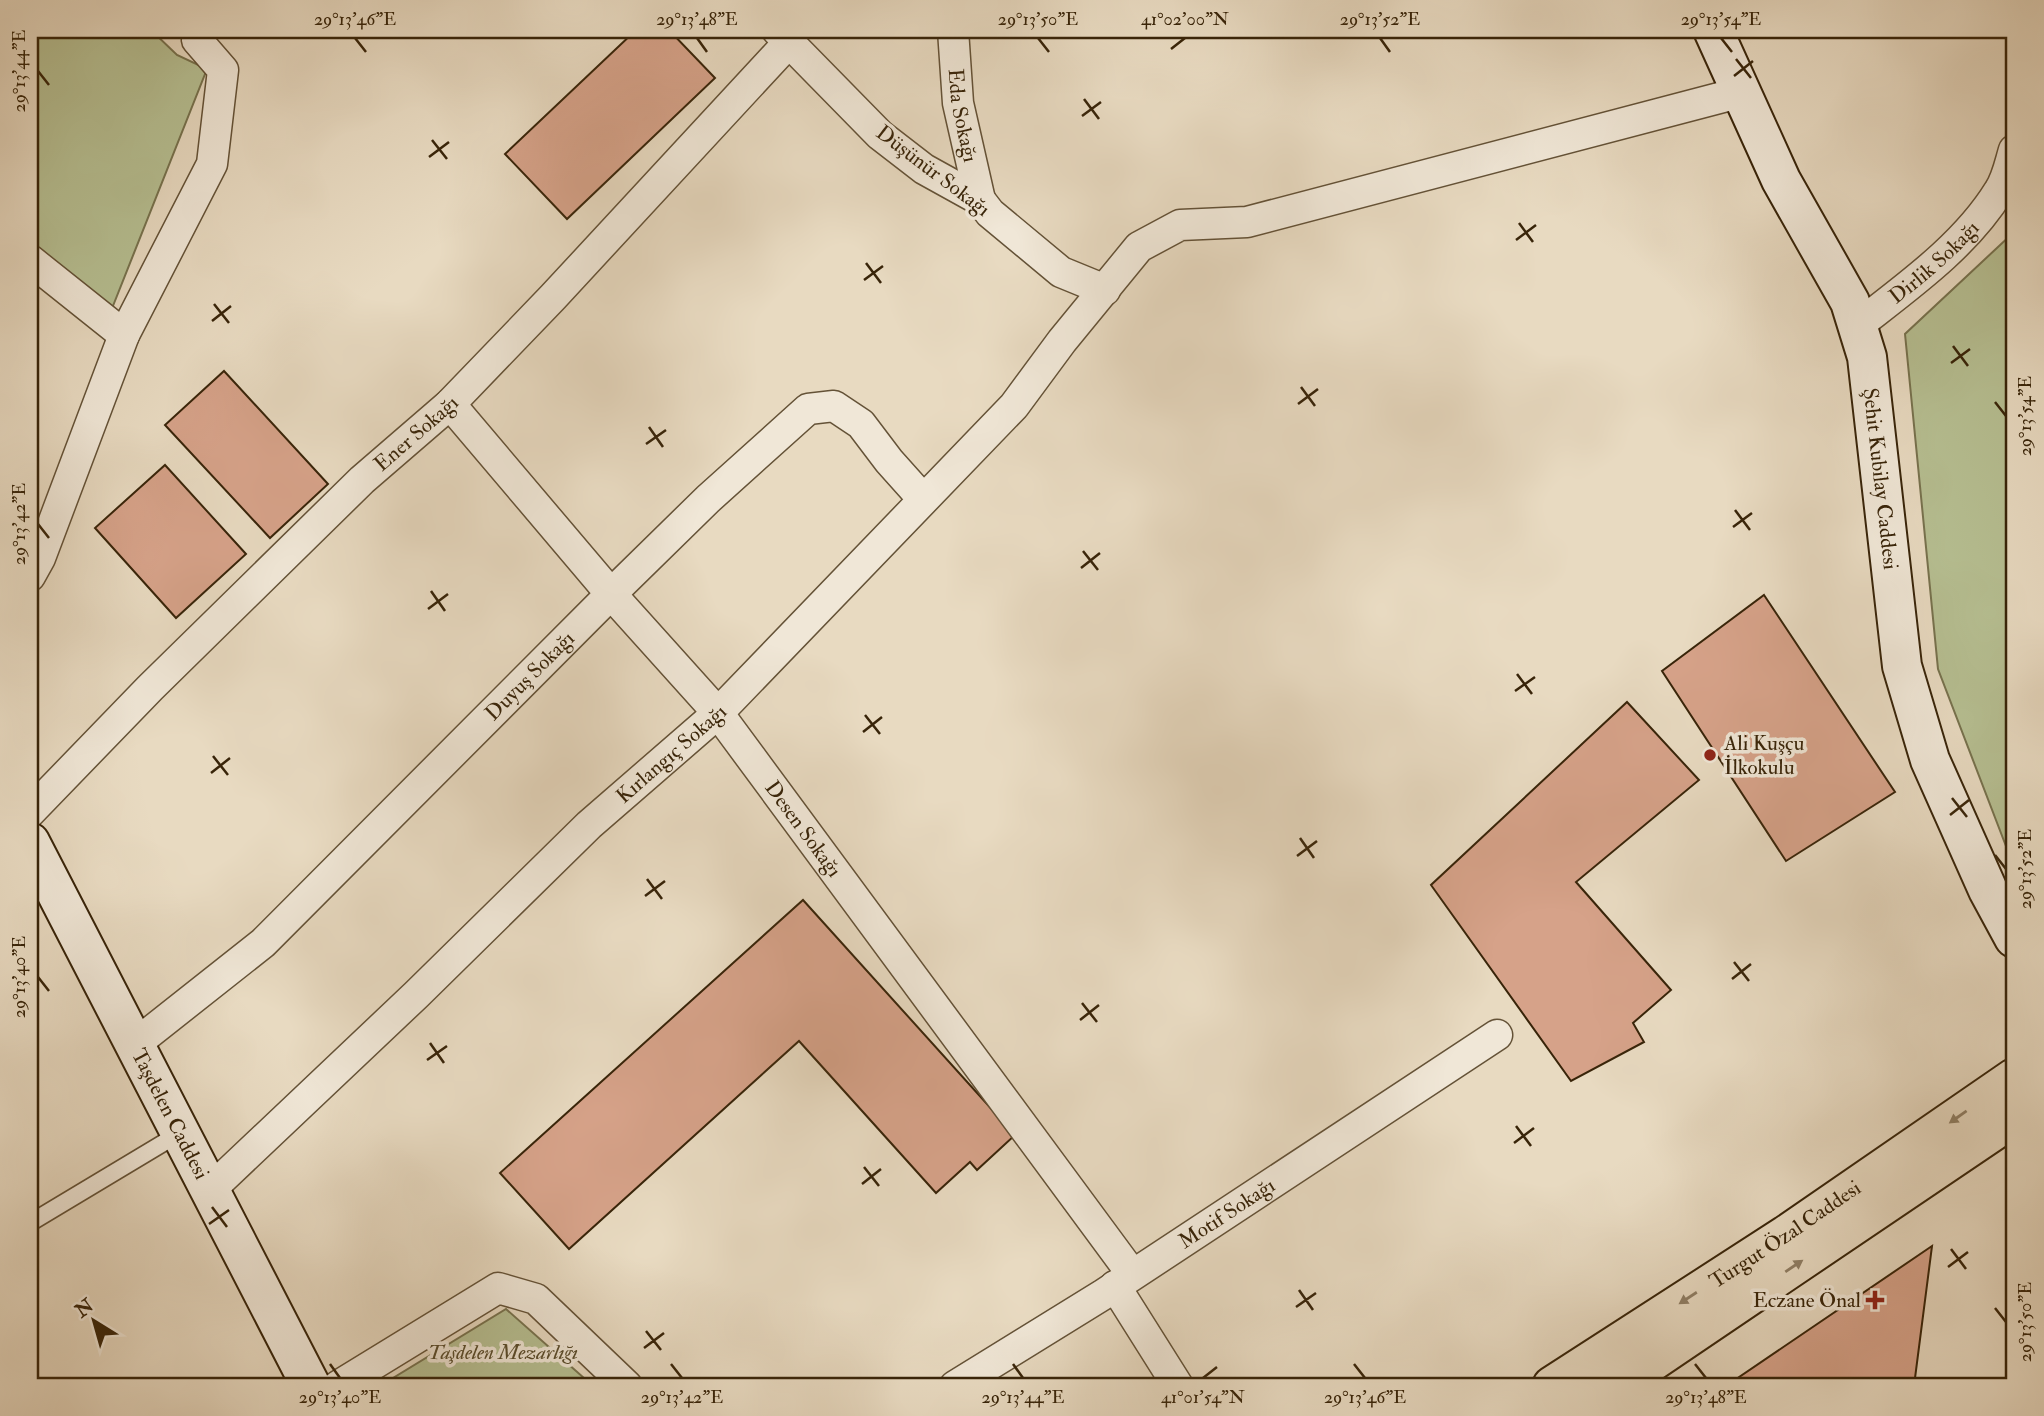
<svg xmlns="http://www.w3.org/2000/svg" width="2044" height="1416" font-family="'IM FELL Double Pica',serif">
  <rect width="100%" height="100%" fill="#e8dac1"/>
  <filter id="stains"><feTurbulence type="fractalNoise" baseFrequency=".00286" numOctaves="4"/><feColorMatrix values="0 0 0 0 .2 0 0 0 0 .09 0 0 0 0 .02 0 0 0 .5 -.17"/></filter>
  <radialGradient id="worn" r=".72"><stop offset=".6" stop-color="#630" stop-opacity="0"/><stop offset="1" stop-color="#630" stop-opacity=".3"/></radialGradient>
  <g fill="#b6bf92" stroke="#77724e" stroke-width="2">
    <path d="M30,30H151L177,55L207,69L107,321L30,261Z"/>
    <path d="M2014,232V867L1938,669L1905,334Z"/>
    <path d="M506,1309L593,1386H380Z"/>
  </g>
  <g fill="#d6a289" stroke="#382409" stroke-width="2">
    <path d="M636,30H669L715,78L567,219L505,154Z"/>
    <path d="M224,371L328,484L270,538L165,425Z"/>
    <path d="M165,465L246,554L176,618L95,528Z"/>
    <path d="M1764,595L1895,792L1786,861L1662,671Z"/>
    <path d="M1627,702L1699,780L1576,882L1671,990L1633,1023L1644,1042L1571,1081L1431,885Z"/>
    <path d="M803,900L1015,1135L977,1170L970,1162L936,1193L799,1041L569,1249L500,1173Z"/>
    <path d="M1932,1246L1914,1386H1726Z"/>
  </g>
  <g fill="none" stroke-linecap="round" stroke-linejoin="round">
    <g stroke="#645237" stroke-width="19">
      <path id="lane" d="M30,1223L180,1133"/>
    </g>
    <g stroke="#645237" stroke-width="33">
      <g id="street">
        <path d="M777,30L880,135L924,169L980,200L990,213L1061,272L1105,290"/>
        <path id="s1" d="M953,30L958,103L980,200"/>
        <path d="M30,260L124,335"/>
        <path id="s2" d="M1857,326C1908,286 1965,246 1999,191C2007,179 2010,163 2014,150"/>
        <path id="s3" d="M450,404L611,594L718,713L1132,1274"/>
        <path d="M30,576L40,558L124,335L212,164L223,70L197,40L203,30"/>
        <path id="s4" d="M30,812L150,688L362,480L450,404L553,297L790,41"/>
        <path id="s5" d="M134,1045L263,943L611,594L708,499L808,409L834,406L861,424L889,461L923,499"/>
        <path id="s6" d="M210,1190L416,995L589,825L718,713L1014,406L1062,341L1139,247L1180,225L1247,222L1742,92"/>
        <path d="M1115,1286L1178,1386"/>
        <path d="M338,1386L498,1288L536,1299L627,1386"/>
        <path id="s7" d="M955,1386L1104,1294L1497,1035"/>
      </g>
    </g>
    <g stroke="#382409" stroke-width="42">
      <g id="secondary">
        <path id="s8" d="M1713,30L1781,180L1850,302L1867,357L1902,666L1930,760L1988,890L2014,938"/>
        <path id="s9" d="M30,842L311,1386"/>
      </g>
    </g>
    <g stroke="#382409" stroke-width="42">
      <g id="primary">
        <path id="s10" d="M1552,1386L1786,1235L2014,1078"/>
        <path d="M1616,1386L2014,1117"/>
      </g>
    </g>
    <use href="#lane" stroke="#f0e7d7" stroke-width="16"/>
    <use href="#street" stroke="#f0e7d7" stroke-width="30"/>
    <use href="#secondary" stroke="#f0e7d7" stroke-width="38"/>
    <use href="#primary" stroke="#e8dac1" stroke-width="38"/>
  </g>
  <defs><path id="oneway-solid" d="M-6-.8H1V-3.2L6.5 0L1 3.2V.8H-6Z" transform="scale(1.75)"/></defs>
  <g fill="#907f65">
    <use href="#oneway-solid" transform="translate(1958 1117) rotate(145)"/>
    <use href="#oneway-solid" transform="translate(1794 1266) rotate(-34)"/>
    <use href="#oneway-solid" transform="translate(1688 1298) rotate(147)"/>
  </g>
  <path fill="none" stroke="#382409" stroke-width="2.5" d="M355,38L366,52M697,38L707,52M1038,38L1049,52M1380,38L1390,52M1721,38L1732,52M1171,49L1185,38M1736,59L1751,78M38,71L49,85M1734,76L1753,61M1084,99L1099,119M1082,116L1101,102M432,140L447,159M429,157L449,142M1519,223L1533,242M1516,240L1536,225M866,263L881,283M864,280L883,266M214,304L229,323M212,321L231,306M1953,346L1968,366M1951,363L1970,349M1301,387L1315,406M1995,402L2006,416M1298,404L1318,389M649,427L663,447M646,444L666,430M1735,510L1750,530M38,524L49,538M1733,527L1752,513M1083,551L1098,570M1081,568L1100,553M431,591L445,611M428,609L448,594M1517,674L1532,694M1515,691L1535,677M865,715L880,734M863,732L882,717M213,756L228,775M211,773L230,758M1952,798L1967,817M1950,815L1969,800M1300,838L1314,858M1995,855L2006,869M1297,856L1317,841M647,879L662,899M645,896L665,881M1734,962L1749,981M38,977L49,991M1732,979L1751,964M1082,1003L1097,1022M1080,1020L1099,1005M430,1043L444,1063M427,1060L447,1046M1516,1126L1531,1146M1514,1143L1534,1128M864,1167L879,1186M862,1184L881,1169M212,1207L227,1227M209,1224L229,1210M1951,1249L1966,1269M1948,1267L1968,1252M1299,1290L1313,1310M1296,1307L1316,1293M1995,1308L2006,1322M646,1331L661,1350M644,1348L664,1333M330,1364L340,1378M671,1364L682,1378M1013,1364L1023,1378M1354,1364L1365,1378M1695,1364L1706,1378M1203,1378L1217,1367"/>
  <g fill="#8f2418" stroke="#f0e7d7" stroke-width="2.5">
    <circle cx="1710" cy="755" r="7"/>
    <path d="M1871.5 1289.5h7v7h7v7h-7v7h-7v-7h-7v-7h7z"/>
  </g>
  <g text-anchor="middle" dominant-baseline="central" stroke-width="7" stroke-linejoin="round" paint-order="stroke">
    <g font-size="21" fill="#382409" stroke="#f0e7d7">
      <text stroke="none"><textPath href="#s1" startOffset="86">Eda Sokağı</textPath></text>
      <text transform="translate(933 171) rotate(37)">Düşünür Sokağı</text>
      <text stroke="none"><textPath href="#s2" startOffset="100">Dirlik Sokağı</textPath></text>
      <text stroke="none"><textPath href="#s4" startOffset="541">Ener Sokağı</textPath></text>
      <text stroke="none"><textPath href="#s8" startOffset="485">Şehit Kubilay Caddesi</textPath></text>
      <text stroke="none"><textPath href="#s5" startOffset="542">Duyuş Sokağı</textPath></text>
      <text stroke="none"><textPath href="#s6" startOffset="635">Kırlangıç Sokağı</textPath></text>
      <text stroke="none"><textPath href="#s3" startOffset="553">Desen Sokağı</textPath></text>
      <text stroke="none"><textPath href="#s9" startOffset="306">Taşdelen Caddesi</textPath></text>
      <text stroke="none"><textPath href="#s7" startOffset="322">Motif Sokağı</textPath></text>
      <text stroke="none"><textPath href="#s10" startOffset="278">Turgut Özal Caddesi</textPath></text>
    </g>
    <g font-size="21" fill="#382409" stroke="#f0e7d7" text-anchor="start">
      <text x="1724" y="743">Ali Kuşçu<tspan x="1724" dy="24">İlkokulu</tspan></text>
      <text x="1861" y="1300" text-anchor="end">Eczane Önal</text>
    </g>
    <g font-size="21" font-style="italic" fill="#584b2b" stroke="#f0e7d7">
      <text x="503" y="1352">Taşdelen Mezarlığı</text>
    </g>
  </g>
  <rect width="2044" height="1416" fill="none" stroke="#e8dac1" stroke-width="77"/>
  <g transform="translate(94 1321) rotate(323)" stroke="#f0e7d7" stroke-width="5" paint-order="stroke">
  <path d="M0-5L12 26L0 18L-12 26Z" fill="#382409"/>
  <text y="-10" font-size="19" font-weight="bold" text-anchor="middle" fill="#382409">N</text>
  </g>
  <rect x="38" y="38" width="1968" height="1340" fill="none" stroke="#382409" stroke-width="2.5"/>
  <g font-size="18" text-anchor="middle" fill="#382409">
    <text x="355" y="25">29°13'46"E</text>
    <text x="697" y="25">29°13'48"E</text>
    <text x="1038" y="25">29°13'50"E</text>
    <text x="1185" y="25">41°02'00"N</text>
    <text x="1380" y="25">29°13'52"E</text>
    <text x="1721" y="25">29°13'54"E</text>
    <text transform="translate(19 71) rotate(-90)" y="6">29°13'44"E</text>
    <text transform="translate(2025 416) rotate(-90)" y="6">29°13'54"E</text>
    <text transform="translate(19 524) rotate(-90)" y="6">29°13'42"E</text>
    <text transform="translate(2025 869) rotate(-90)" y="6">29°13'52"E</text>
    <text transform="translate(19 977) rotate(-90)" y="6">29°13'40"E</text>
    <text transform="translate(2025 1322) rotate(-90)" y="6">29°13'50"E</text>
    <text x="340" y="1403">29°13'40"E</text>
    <text x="682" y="1403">29°13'42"E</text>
    <text x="1023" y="1403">29°13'44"E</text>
    <text x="1203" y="1403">41°01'54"N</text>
    <text x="1365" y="1403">29°13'46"E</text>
    <text x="1706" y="1403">29°13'48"E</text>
  </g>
  <rect width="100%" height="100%" filter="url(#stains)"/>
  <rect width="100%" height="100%" fill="url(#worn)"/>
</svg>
